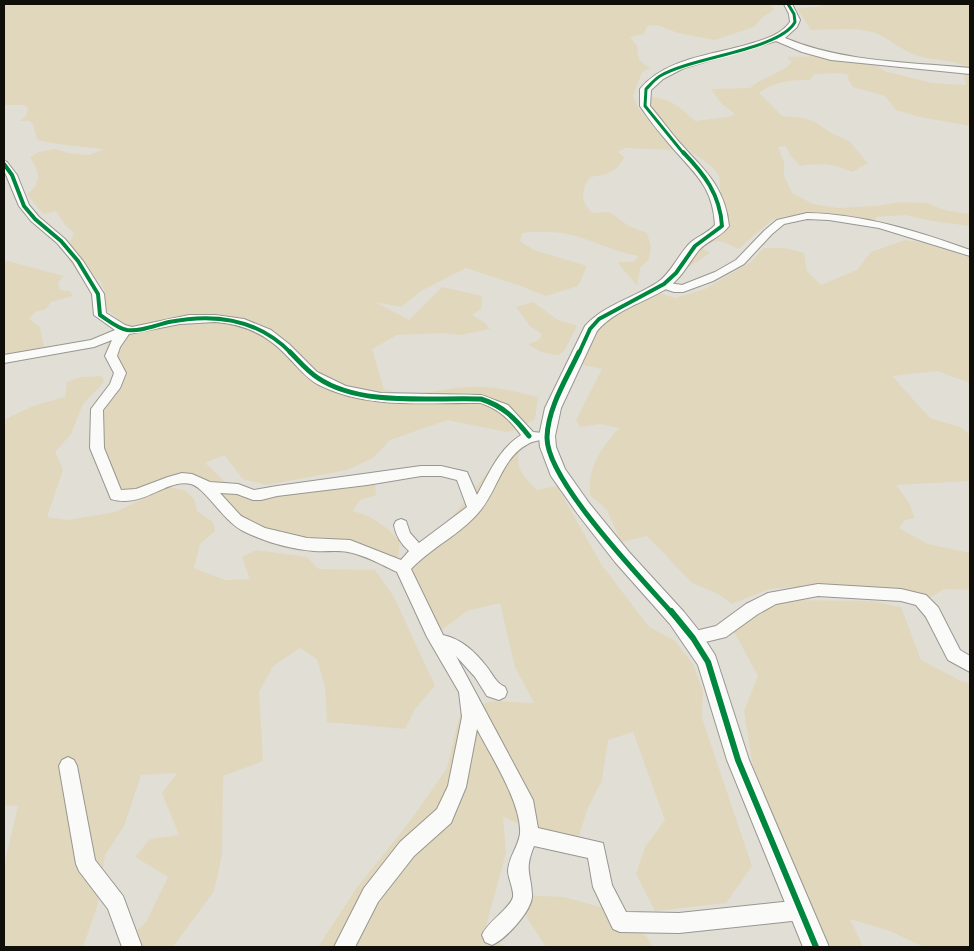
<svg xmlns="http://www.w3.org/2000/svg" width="974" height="951" font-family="Literata,serif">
  <rect width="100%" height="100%" fill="#e1ded6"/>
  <g fill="#e0d7bc">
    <path d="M4,4H770L775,9L763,17L754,27L715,40L678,33L657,25L647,26L644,34L630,37L637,46C637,58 639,62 650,68L642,72L633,96L639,109L674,150L625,148L618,152L624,157C618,173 605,175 590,177C581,191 580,200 592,213L609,212L629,226L647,233L651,247L649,259L640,268L637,286C632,278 622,270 618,262H633L639,256C615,252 595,241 572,235C556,231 539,231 522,233L520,241L534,250L587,266L578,286L546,296L518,285L466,268L421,291L401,307L375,302L409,320L442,287L482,296L481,309L472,315L484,322L490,329L461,335L442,333L397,335L372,349L384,389C411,400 440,388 469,387C492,385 516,392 538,397L535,419L516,430L507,432L447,420L390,440L373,458L347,470L266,485L243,479L224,455L205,463L233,489L253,501L274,496L375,483L376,495L360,500L353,511C373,516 387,527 400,541L398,560L352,543L322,537L273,538L241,526L199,487L179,477L113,495L91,433L117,378L107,347L118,318L101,306L104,290L100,280L79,275L65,254L74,233L66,226L56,211L43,214L27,194C43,182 39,172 30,157L39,152L55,149L68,153L89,155L104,149C82,147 60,145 37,140L33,124L29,121H20L26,116L28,108L24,105H4Z"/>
    <path d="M827,4H970V69C955,59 935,61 918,56C904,51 893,42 880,35C860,26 833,30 811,30L797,8L817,7Z"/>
    <path d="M819,56L873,62L884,71L932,83L966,85L963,73L970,75V126L920,117L896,110L885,96L853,87L848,79L849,75L840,73L814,74L810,80C791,80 775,81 759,93L782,116L803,118L815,122L831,133L849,141L868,163L852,172C834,163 820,163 800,166L790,155L786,146L778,147L784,162V176L792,193L813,204L838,208L876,206L901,202L927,203L944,210L970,214V226L932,221L905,215L876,217L874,222L786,216L772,220L738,249C722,241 718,237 702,248L710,253L689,267L690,259L727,214C727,206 723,202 721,196C719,188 722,180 717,173C708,161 695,156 684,146C669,134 652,116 648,97C670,98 679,106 695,121L728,117L735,114L721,103L711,89L750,88C763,76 780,75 792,62L787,57Z"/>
    <path d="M905,240L933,244L970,258V383L937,371L892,376L930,418L960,427L970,435V481L896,485L909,503L915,518L905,520L899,528L928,544L970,553V590L944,589L925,601L826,585L769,589L732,604L718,594L692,583L647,536L621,542L607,510L590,495C588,465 600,450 619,428L600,424L580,427L576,420L602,369L583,365C597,316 616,313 659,293L675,298L705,289L751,262L764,248H785L804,253L807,271L821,285L857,270L871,252Z"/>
    <path d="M4,260L64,276L58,282L60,290L70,291L73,296L51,302L46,309L35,312L29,319L40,327L44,347L4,357Z"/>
    <path d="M533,302L556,319L577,326L564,351L558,355L541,352L528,344L539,340L542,334L530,326L516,307Z"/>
    <path d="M102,376L104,382L83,404L71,434L55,452L63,470L47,517L67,520L115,512L168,487L184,490L194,499L197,511L213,522L215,531L200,544L194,568L225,580L250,579L242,557L256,550L307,557L319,569L375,570L394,597L435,686L415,709L405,729L327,722L325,687L317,659L300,648L273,666L259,692L263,761L223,776L222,855L214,891L173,947H129L125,941L146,922L168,877L135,857L150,839L179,835L162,793L177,773L141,775L124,826L105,855L97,907L83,947H4V865L18,806L4,805V420L33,406L65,397L67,382L81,377Z"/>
    <path d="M524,439C512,465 519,471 537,490L557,486L601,564L649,627L674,640L693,664L703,692L702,718L752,866L726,903L655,911L636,874L645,847L665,820L633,732L608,740L602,780L587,810L577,842L539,834L503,816L506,853L484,933L506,947H318L356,889L411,820L447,768L461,710L493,701L534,703L515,667L500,603L467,611L439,632L406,584L413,555L450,520L501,455Z"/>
    <path d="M779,600L870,601L901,607L921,660L961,681L970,683V947H924L890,931L850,919L863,947H832L819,933L753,767L744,711L758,676L732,628Z"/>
    <path d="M520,895L564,897L618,912L647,937L653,947H546L527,918Z"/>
  </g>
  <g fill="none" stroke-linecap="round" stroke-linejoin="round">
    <g stroke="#989690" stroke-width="2">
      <g id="minor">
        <path d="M4,161L7,162L17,175L29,205L39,217L65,239L83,261L104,294L106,313L125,325L132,327L189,315H215L244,319L271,330L289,344L317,372L346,386L381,393L481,395L508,405L533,432L543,433L545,436L543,439C538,441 532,441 528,444C502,457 497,492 479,512C461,534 432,547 411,569L443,635C462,639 475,652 487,667C493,675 496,683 505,687L507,692L505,697L499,700L487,696L475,677L456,656L533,800L538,828L603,843L612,885L626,912L679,913L801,900L808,903L811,910L808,917L801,920L679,933L620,932L613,929L593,887L588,858L534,846C524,871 531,872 532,895C533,910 505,940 492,945L485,942L482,935C488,921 510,909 513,897C514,889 508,879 508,870C509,857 518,847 520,834C522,804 491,756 477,729L466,787L451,823L414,856L378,902L355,947H334L364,888L400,842L437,809L448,786L462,717L459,692L427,637L397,572C382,565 365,555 348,552C337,550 325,552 314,551C290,549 266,542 245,532C223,522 206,488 191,484C166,478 144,509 111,499L90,448L91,409L110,384L114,373L105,356L112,340L94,347L4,363V355L91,340L115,330L94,315L92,294L73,262L57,243L31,221L19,206L4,170ZM215,322C245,324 268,335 288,357C298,367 307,379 319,385C369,410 427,402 481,403C499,409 510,420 521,435C499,449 489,473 477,495L467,472L441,466H421L277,486L254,490L238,484L210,482L192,474L182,473L168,477L136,489L121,490L104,448L103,410L120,388L126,373L117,356L120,347L129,334L180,324ZM421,476H441L457,480L467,507L419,543L410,533L406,521L401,519L396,521L394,525C396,536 401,544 409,551L401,560L350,540L307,538L265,528L241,516L220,493L237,494L253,500H261L277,496L367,485Z"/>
        <path d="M807,213C863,214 917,231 970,250V256L879,228L829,220L807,219L784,224L772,234L744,264L713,281L683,292H674L659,287L657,285L663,282L682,285L715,272L736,260L765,230L777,220Z"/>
        <path d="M818,584L901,589L926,595L938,607L960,650L970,656V672L948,660L926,617L916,605L901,601L818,596L776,604L758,614L726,637L693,645L687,643L685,638L687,633L716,626L746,604L768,593Z"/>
        <path d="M68,757L74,760L77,766L95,860L123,896L142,947H122L108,909L79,871L76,864L59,766L62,760Z"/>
      </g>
    </g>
    <g stroke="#989690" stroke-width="2">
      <path id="tertiary" d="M784,4H792L800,20L797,27L785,38C842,62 908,62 970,68V74L831,60L802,52L776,41L684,68L663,79L651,90L650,106C660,118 669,130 679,142C704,170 725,186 729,226C721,237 707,241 699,250C688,264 681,279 666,289C643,303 615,310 597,331L561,408L555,436L556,447L565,469L589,503L629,552L684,612L700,632L715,655L749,760L829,947H803L727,760L698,665L670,624L615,562L577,513L551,476L540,447L539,436L545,408L585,326C605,304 634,298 658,282C672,272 678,255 690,243C698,236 708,233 715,225C713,186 694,173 671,146C660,133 649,120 640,106V89C664,59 711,55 746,45C762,40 780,36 790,22L789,14Z"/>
    </g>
    <use href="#minor" fill="#fafaf9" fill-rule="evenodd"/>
    <use href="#tertiary" fill="#fafaf9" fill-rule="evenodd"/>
    <g stroke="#fff" stroke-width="5">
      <path id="cycleway-far3" d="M684,154L645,106L646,89C650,85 655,79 660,76C691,57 780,50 795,22L794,14L788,4"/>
    </g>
    <g stroke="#fff" stroke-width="6">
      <g id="cycleway-far2">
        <path d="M4,164L12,175L24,206L35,219L61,241L78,261L98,294L100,315C108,320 117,328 127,330C141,332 156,325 169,322C214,313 258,319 291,353"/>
        <path d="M579,353L590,329L599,319L664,284L676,273L695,246L722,226C720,194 704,174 683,152"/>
      </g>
    </g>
    <g stroke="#fff" stroke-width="8">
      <g id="cycleway-far1">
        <path d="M290,352C299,361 307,371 318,378C361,407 431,397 481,399C503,406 515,418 529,436"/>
        <path d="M579,352C567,378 548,407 547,437C546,480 642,579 672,613"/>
      </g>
    </g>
    <g stroke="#fff" stroke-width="9">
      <path id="cycleway" d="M671,611L693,638L708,662L738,760L816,947"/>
    </g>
    <use href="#cycleway-far3" stroke="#00873e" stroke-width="3"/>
    <use href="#cycleway-far2" stroke="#00873e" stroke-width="4"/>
    <use href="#cycleway-far1" stroke="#00873e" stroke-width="5"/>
    <use href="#cycleway" stroke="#00873e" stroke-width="6"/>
  </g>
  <rect width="974" height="951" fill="none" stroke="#0f0e09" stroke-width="10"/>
</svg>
